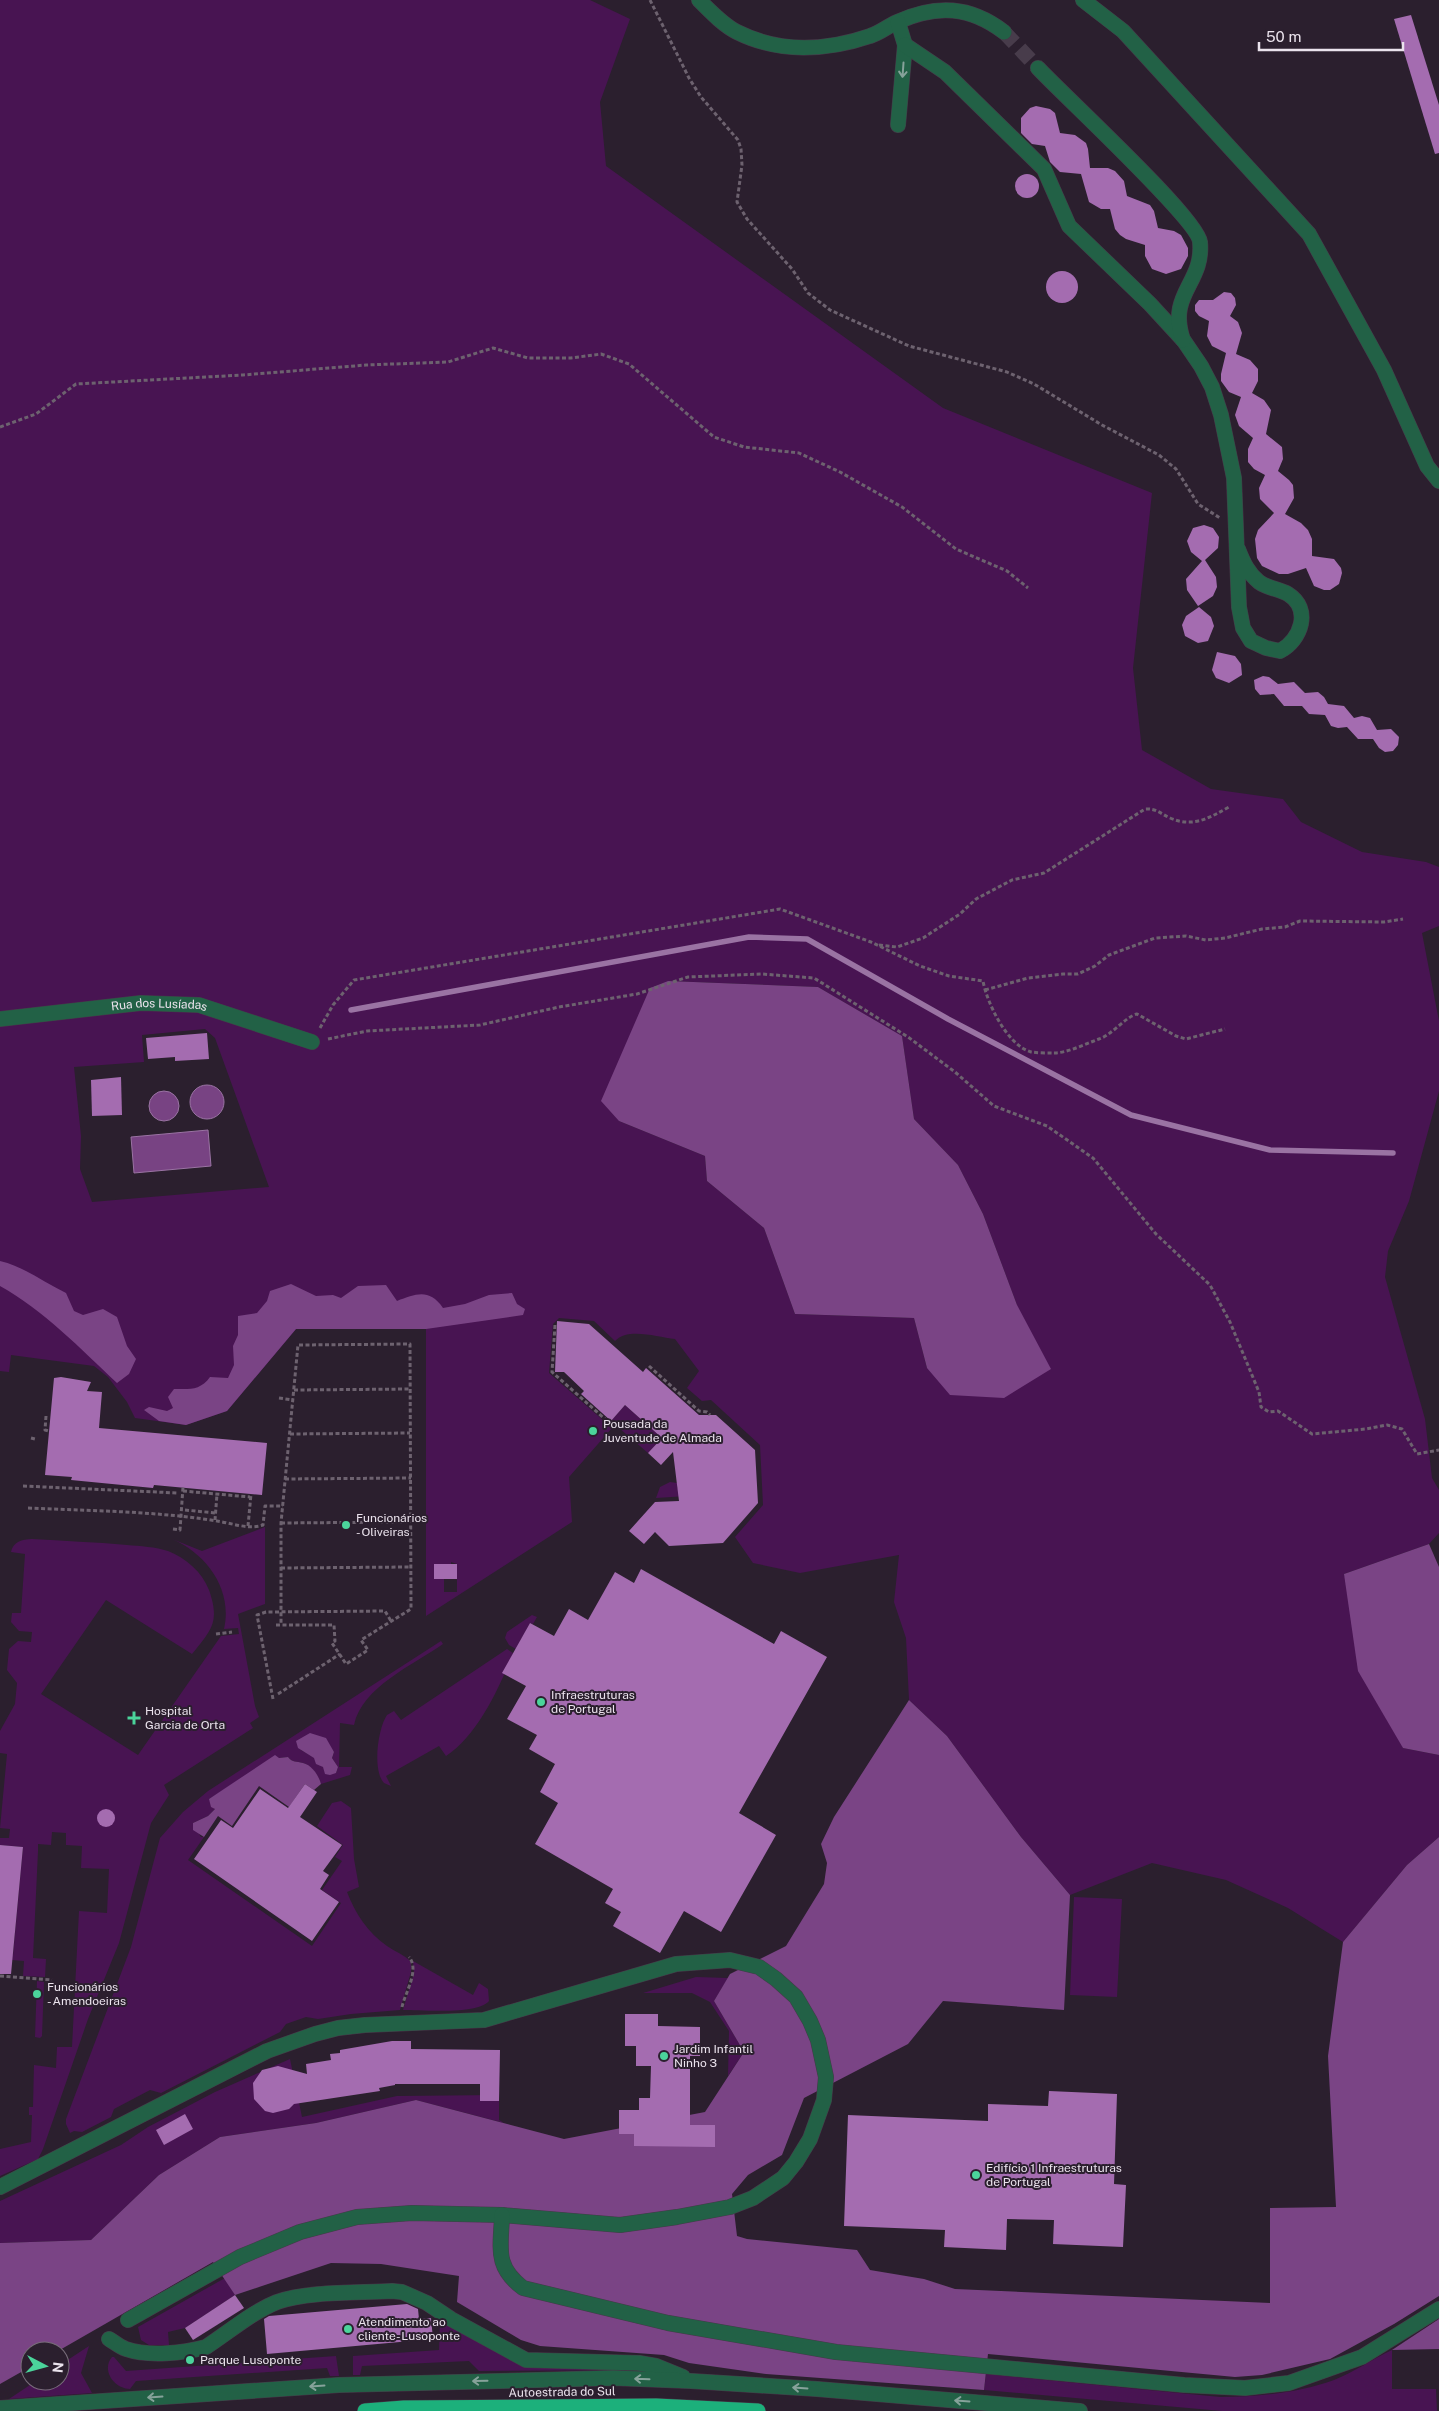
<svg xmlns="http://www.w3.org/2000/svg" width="1439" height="2411" font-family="'Public Sans',sans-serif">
  <rect width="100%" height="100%" fill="#2b1f2e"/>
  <g fill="#481452" fill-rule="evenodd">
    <path d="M0,0H590L630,19L600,102L606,166L943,408L1152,493L1133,668L1142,750L1211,789L1283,799L1301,822L1362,852L1426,862L1439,867V926L1422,933L1439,1021V1091L1409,1201L1388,1251L1385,1277L1425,1419L1432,1478L1439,1490V1533L1429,1544L1344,1574L1403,1748L1439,1755V1837L1407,1865L1343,1942L1288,1908L1226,1880L1152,1863L1070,1895L1021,1837L947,1736L909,1700L906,1638L894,1602L899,1555L800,1573L753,1563L735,1537L763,1505L760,1445L711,1400L702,1401L687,1388L699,1371L675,1339C657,1337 628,1327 615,1341L594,1321L559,1318L553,1324L549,1373L612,1428L569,1477L572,1522L426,1616V1329H296L227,1411L186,1425L135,1418L127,1402L108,1377L94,1366L11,1355L9,1372L0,1371ZM668,981L818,987L902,1036L914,1119L958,1165L983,1214L1017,1305L927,1368L914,1318L795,1314L764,1228L707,1181L705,1156L619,1121L650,988ZM205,1029L215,1038L269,1187L92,1202L80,1169L81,1136L74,1067L144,1062L142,1035ZM451,1562L457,1564V1592H444V1579H434V1564H451Z"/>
    <path d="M625,1405L662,1438L648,1453L611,1421Z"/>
    <path d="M670,1482L677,1483V1488L687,1496L656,1498L660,1487Z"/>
    <path d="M265,1527V1604L238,1614L255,1706L259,1717L250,1723L253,1728L164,1785L169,1795L151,1823L119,1943L88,2019L43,2149L38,2159L0,2176V2149L31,2142L32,2115H29V2107H33L34,2065L56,2068L57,2047H72L79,1911L107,1913L109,1869L81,1868L82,1846L66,1845V1833L52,1832L51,1845L38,1844V1851L33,1958L46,1959L45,1977L23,1976L24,1961L0,1959V1954L13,1955L23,1847L0,1845V1838H9L10,1829L0,1828L7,1754L0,1753V1731L15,1704L17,1683L7,1670L9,1649L18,1641L31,1642L32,1632L19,1631L11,1622L12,1613H21L25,1554L11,1552C13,1542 22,1539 32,1539C63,1541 95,1542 127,1545C140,1546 156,1547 168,1551C186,1558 202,1572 209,1590C220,1622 212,1629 192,1654L106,1600L41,1694L138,1755L221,1636L239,1634L238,1628L224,1629C233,1590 207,1554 172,1539L202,1551Z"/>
    <path d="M532,1615L537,1617L533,1624L530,1623L516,1649L509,1645L505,1638L507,1632Z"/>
    <path d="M441,1641L443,1644C413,1665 362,1687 354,1725L340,1723L339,1767H352L350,1775L321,1784C319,1776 311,1765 303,1763C296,1761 293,1763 288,1757L279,1758L209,1799L215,1809L208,1816L193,1823L201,1837H204L188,1860L312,1946L341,1903L322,1890L342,1861L335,1857L343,1845L317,1826L332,1803L341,1801L351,1808L354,1859L359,1887L347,1892C355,1913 368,1933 387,1946C394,1951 405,1955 411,1962V1972L400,2010L351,2014L318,2019L306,2017L286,2024L280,2032L161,2093L150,2090L114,2109L111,2117L82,2132L74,2131L70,2133L66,2124V2119L131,1947L160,1838L183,1812L208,1791ZM329,1746L334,1752L332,1758L338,1767L336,1773L323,1767L315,1758L301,1750Z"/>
    <path d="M507,1649L513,1653C500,1687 477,1736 446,1756L439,1746L386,1776L391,1786L384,1783C372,1770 378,1728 387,1715L394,1711L401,1720Z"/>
    <path d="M1074,1897L1122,1899L1117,1997L1070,1995Z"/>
    <path d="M413,1961L473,1995L479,1983L488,1989L489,2001C477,2015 421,2010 403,2010L414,1973Z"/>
    <path d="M696,1977L728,1978L714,2001L744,2052L728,2076L729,2031L710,2002L692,1993H643Z"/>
    <path d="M37,1981L44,1982L42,2036L40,2038L35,2037Z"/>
    <path d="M290,2059L302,2117L397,2096L499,2095V2120L504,2123L416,2100L316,2123L220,2137L159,2175L91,2240L0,2243V2201L121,2145L148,2127L215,2092Z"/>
    <path d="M225,2278L235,2295L185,2328L168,2332L169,2345H149L141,2340L138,2327Z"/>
    <path d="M440,2320L527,2366L640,2370L479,2371L469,2361L362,2366L360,2375H353V2356L439,2350Z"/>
    <path d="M89,2346L81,2373L92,2393L9,2399L36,2381H60V2365Z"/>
    <path d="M1392,2350V2389H1436L1437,2411H1222L984,2390L986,2374L1220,2397C1259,2397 1297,2393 1334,2380C1354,2372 1373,2359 1392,2350Z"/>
    <path d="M336,2356L339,2376H330L327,2368L136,2381L130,2389C114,2389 101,2370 112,2357H114L126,2371Z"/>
  </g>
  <g fill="#7a4485">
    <path d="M668,981L818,987L902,1036L914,1119L958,1165L983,1214L1017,1305L1051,1369L1004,1398L950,1395L927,1368L914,1318L795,1314L764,1228L707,1181L705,1156L619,1121L601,1101L650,988Z"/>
    <path d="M0,1261C25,1267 43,1282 66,1293L74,1311L83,1315L103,1309L117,1317L127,1346L136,1359L129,1374L117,1383C82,1350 42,1309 0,1286Z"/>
    <path d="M291,1284L316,1296L333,1295L341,1298L358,1286L386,1285L397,1301C416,1294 429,1288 443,1308L465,1304L489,1295L512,1293L517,1304L525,1309L523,1315L426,1329H296L227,1411L186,1425L159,1421L144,1410L149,1407L167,1411L173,1408L168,1397L174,1389C189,1389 200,1391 210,1377L228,1378L234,1365L233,1346L238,1335V1316L257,1313L267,1301L270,1291Z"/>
    <path d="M1429,1544L1439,1567V1755L1403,1748L1358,1671L1344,1574Z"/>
    <path d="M909,1700L947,1736L1021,1837L1070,1895L1064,2010L943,2001L908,2044L804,2098L782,2155L748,2175L732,2194L737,2236L747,2239L857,2250L870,2270L924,2279L955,2289L1270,2303V2208L1336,2207L1328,2056L1343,1942L1407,1865L1439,1837V2296L1394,2324L1330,2359L1262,2375L1235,2377L988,2354L984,2390L766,2374L689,2363L664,2355L540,2346L521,2340L457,2302L459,2276L381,2264L331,2263L235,2295L213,2262L58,2351H30V2367L0,2384V2243L91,2240L159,2175L220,2137L316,2123L416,2100L564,2139L705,2112L744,2052L714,2001L730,1974L786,1946L824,1884L827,1863L821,1844L834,1817Z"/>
    <path d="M310,1733L326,1738L334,1752L332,1758L338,1767L336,1773L330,1775L325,1774L323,1767L316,1764L314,1758L298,1748L296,1741Z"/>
    <path d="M275,1755L279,1758L288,1757C293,1763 296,1761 303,1763C312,1765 319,1776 321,1784L314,1790L305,1784L289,1807L259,1786L232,1826L218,1816L204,1837L193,1830V1823L208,1816L215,1809L211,1807L209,1799Z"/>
    <path d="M1439,2319V2349L1392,2350Z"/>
  </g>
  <g fill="#784383" stroke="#9a73a3">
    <circle cx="207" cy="1102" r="17"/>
    <circle cx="164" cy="1106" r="15"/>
    <path d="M208,1130L211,1166L134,1173L131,1137Z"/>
  </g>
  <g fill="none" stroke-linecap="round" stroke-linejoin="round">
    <path stroke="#9a73a3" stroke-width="5.5" d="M351,1010L749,937L807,939L948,1019L1131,1115L1270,1150L1393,1153"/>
  </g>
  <g fill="#a46cb0">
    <path d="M1411,15L1439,105V153L1435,154L1394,19Z"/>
    <path d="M1036,106L1050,109L1055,113L1060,133L1075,135L1086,143L1088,149L1090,168H1108L1115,171L1124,181L1127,196L1150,205L1154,211L1158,228L1174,231L1181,235L1188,248V256L1181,269L1166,274L1152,269L1145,256V245L1126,239L1120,235L1115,229L1110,209H1101L1089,202L1081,174L1060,172L1050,162L1045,146L1032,144L1021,133V118L1030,108Z"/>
    <circle cx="1027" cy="186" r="12"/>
    <circle cx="1062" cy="287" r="16"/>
    <path d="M1224,292L1231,293L1235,298L1236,305L1230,316L1238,322L1242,333L1236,354L1250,360L1258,369V381L1252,393L1264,400L1271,410L1266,434L1282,447L1283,459L1278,471L1289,480L1293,485L1294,498L1285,514L1301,523L1308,530L1312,539V556L1334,559L1341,568L1342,573L1339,584L1330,590H1324L1314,586L1306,568L1288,574H1279L1262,566L1257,558L1255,539L1258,530L1274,513L1260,499L1259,488L1265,475L1254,469L1248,462V449L1253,438L1239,426L1235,415L1241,397L1229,392L1221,381V374L1226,353L1212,346L1207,336L1209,321L1199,316L1195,311V305L1199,300H1213Z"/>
    <path d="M1204,525L1213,528L1219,537L1218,548L1205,560L1216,577L1217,587L1213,596L1198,606L1187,590L1186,579L1202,561L1191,552L1187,541L1193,528Z"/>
    <path d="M1199,607L1211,617L1214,626L1208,641L1198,643L1185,636L1182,625L1186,616Z"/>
    <path d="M1217,652L1235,656L1241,664L1242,675L1229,683L1216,678L1212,670Z"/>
    <path d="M1263,676L1269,677L1278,684L1294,682L1305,693L1318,692L1324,697L1328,704L1344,706L1354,718L1362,716L1370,718L1377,730L1391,729L1399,737L1398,745L1393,751L1385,752L1379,748L1373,739H1358L1347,727L1338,728L1331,726L1325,715L1309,714L1302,706H1284L1274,694L1260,695L1255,689L1254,680Z"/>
    <path d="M207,1033L209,1059L175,1061V1057L148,1059L146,1038Z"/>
    <path d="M121,1077L122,1115L92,1116L91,1080Z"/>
    <path d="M557,1321L589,1324L643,1372L646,1368L699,1415H716L755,1450L758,1503L723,1543L669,1546L655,1532L644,1544L629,1531L655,1502L679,1501L673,1452L661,1465L648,1453L662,1438L625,1405L611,1421L581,1394L584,1391L564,1372H555Z"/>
    <path d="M61,1377L91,1382L87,1391L102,1392L99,1428L267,1443L262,1495L154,1485L153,1488L71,1480L72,1477L45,1475L54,1378Z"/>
    <rect x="434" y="1564" width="23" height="15"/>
    <path d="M641,1569L774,1644L781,1631L827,1657L739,1813L776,1835L721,1932L684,1911L660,1953L613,1926L621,1912L605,1903L613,1889L535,1844L558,1803L540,1792L555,1764L529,1749L537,1735L507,1719L526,1686L502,1673L530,1623L554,1636L569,1609L588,1620L615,1572L634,1583Z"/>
    <path d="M305,1784L317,1792L300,1817L342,1845L323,1871L329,1875L320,1889L339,1902L312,1941L194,1859L221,1820L233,1828L260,1789L288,1808Z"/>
    <circle cx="106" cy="1818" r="9"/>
    <path d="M0,1845L23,1847L11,1974H0Z"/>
    <path d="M625,2014H658V2026L700,2027V2056H690V2125H715V2147L634,2146V2134H619V2110H639V2098H650L651,2066H636V2046H625Z"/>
    <path d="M392,2041H411V2049L500,2050L499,2101H480V2084H395V2085L379,2088L380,2091L294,2104L289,2109L273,2113L265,2111L254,2099L253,2083L262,2070L278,2066L307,2074L306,2064L331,2060L330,2054L340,2053V2050Z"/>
    <path d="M1049,2091L1117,2094L1114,2184L1126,2185L1123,2247L1053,2244L1054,2220L1007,2219L1006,2250L944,2247L945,2230L844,2226L848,2115L988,2121V2104L1048,2106Z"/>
    <path d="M185,2114L193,2129L164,2145L156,2130Z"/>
    <path d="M235,2295L244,2308L193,2340L185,2328Z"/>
    <path d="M407,2304L418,2309L419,2319L431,2318L433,2339L267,2354L264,2319L269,2316Z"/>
  </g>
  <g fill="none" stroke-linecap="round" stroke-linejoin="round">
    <path stroke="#483c4b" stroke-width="15" stroke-dasharray="15 8" stroke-linecap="butt" d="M1004,32L1038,68"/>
    <g stroke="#463a49" stroke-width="16">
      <g id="minor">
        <path d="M699,0C710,11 723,25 737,32C779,53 826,51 870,36C880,33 888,26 897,22C937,4 970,6 1004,32"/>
        <path d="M1083,0L1123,31L1309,234L1384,370L1427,466L1439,481"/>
        <path d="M898,22L905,45L898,125"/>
        <path d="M905,45L945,72L1044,169L1069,226L1150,304L1184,341L1201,366L1212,387L1221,415L1234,478L1239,607L1243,628L1251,641L1266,648L1280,651C1301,640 1312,609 1288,594C1279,589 1267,588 1259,582C1248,573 1243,562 1238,549"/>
        <path d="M1038,68C1062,94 1198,219 1200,242C1204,284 1167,293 1183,340"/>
        <path id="s1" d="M0,1019L141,1003L199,1005L312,1042"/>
        <path d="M0,2187L267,2051L315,2034L338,2028L365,2025L484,2020L676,1964L730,1960L759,1967L776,1979L796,1997L810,2021L818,2040L826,2077L824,2100L810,2139L796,2162L783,2178L753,2198L730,2207L677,2217L620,2225L502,2215L412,2213L357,2217L300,2232L240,2257L128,2320"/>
        <path d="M502,2215C501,2248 494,2266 523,2288L668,2323L836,2352L1184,2385L1245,2388L1289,2383L1362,2357L1439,2309"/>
        <path d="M109,2339C114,2342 120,2347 126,2349C149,2357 184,2353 206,2347C229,2332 252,2312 277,2302C307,2291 359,2293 392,2291L402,2292L427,2303L451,2319L526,2360L639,2363L656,2366L683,2377"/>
        <path d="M0,2408L339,2385L614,2378L691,2381L817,2389L1080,2411"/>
      </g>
    </g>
    <g stroke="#463a49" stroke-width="16">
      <path id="highway" d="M365,2411L404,2408L656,2406L758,2411"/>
    </g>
    <g stroke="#6d626f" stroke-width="3" stroke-dasharray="4 2.5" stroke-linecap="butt">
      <path d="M650,0L689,78L701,97L738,140L741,149L742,165L737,202L747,219L792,269L808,293L830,310L909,346L1007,372L1034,384L1102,425L1159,455L1176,469L1198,504L1220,518"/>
      <path d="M0,427L36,414L76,384L243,375L366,365L448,362L493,348L528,358H571L601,354L629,364L714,437L744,447L799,453L840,472L902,507L956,549L1007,571L1028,588"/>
      <path d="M879,945L897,947L923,938L960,914L976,899L1012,880L1044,873L1145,809C1156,808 1161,814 1170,818C1193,828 1209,818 1229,807"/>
      <path d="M985,990L1028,978L1063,974H1078L1095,966L1109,955L1155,938L1186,936L1206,940L1225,938L1262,929L1285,927L1300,921L1384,922L1403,919"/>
      <path d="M320,1028L333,1005L354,980L780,909L871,942L920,966L949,976L983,981C987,1003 1007,1045 1031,1052C1038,1053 1048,1053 1055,1053C1070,1052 1085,1044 1099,1039C1112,1035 1125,1017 1137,1014L1176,1036L1186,1039L1225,1029"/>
      <path d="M328,1039L367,1031L480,1025L559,1007L637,994L688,977L762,974L814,978L908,1037L955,1072L994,1106L1047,1126L1093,1158L1156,1234L1210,1285L1230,1322L1259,1392L1261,1407L1269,1412L1278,1411L1312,1434L1366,1429L1387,1425L1402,1429L1417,1454L1439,1450"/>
      <path d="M555,1325L552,1372L615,1428"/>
      <path d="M649,1366L699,1411L707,1412L710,1415"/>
      <path d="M294,1390L410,1389"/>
      <path d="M279,1398L293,1400"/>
      <path d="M46,1416L45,1430L49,1431"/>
      <path d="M290,1434L410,1433"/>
      <path d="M31,1438L35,1439"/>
      <path d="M285,1479L411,1478"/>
      <path d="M23,1486L178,1493"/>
      <path d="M183,1491L250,1497"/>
      <path d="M28,1508C92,1511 155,1511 217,1521C231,1523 249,1530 263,1525L265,1506H283"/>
      <path d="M185,1510L216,1513"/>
      <path d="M215,1520L217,1494"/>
      <path d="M281,1523L410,1522"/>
      <path d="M248,1526L251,1494"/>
      <path d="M173,1529L180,1530L183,1487"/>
      <path d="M281,1568L410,1567"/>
      <path d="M276,1625H334L335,1641L332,1643L346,1664L368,1650L361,1640L411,1609L410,1344L298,1345L281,1523V1625"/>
      <path d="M216,1634L232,1632"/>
      <path d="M278,1694L340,1654"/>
      <path d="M273,1699L257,1615L266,1612L385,1611L391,1621"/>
      <path d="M0,1976L52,1980"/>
      <path d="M402,2007C405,1993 420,1970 409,1957"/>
    </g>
    <use href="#minor" stroke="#226146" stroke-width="15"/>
    <use href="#highway" stroke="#1cb07b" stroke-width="15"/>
  </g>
  <defs><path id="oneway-shaft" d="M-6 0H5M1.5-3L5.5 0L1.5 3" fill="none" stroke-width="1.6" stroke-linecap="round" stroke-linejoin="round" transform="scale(1.25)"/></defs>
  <g stroke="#86a29a">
    <use href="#oneway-shaft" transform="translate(903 70) rotate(94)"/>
    <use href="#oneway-shaft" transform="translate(642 2379) rotate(-178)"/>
    <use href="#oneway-shaft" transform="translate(480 2381) rotate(179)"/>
    <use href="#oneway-shaft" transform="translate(317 2386) rotate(176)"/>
    <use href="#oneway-shaft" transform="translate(800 2388) rotate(-176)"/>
    <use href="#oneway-shaft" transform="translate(155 2397) rotate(176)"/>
    <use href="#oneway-shaft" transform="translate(962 2401) rotate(-176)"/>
  </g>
  <g fill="#4bd49b" stroke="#2b1f2e" stroke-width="2">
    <circle cx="593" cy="1431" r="5"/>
    <circle cx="346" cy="1525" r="5"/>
    <circle cx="541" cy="1702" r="5"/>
    <path d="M131.5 1710.5h5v5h5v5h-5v5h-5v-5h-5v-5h5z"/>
    <circle cx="37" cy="1994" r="5"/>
    <circle cx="664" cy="2056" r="5"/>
    <circle cx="976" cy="2175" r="5"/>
    <circle cx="348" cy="2329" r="5"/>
    <circle cx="190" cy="2360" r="5"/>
  </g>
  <g text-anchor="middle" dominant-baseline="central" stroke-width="4" stroke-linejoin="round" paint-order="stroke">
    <g font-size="12" fill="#ebe3ed" stroke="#2b1f2e">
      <text stroke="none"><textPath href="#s1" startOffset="160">Rua dos Lusíadas</textPath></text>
      <text transform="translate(562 2392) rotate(-1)">Autoestrada do Sul</text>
    </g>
    <g font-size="12" fill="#ebe3ed" stroke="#2b1f2e" text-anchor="start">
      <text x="603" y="1424">Pousada da<tspan x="603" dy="14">Juventude de Almada</tspan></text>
      <text x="356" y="1518">Funcionários<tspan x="356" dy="14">- Oliveiras</tspan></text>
      <text x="551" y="1695">Infraestruturas<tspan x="551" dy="14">de Portugal</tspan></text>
      <text x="145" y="1711">Hospital<tspan x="145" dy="14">Garcia de Orta</tspan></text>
      <text x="47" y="1987">Funcionários<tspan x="47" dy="14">- Amendoeiras</tspan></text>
      <text x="674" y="2049">Jardim Infantil<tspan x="674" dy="14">Ninho 3</tspan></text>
      <text x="986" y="2168">Edifício 1 Infraestruturas<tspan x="986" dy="14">de Portugal</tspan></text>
      <text x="358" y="2322">Atendimento ao<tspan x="358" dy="14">cliente- Lusoponte</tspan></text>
      <text x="200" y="2360">Parque Lusoponte</text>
    </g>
  </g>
  <g transform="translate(45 2366) rotate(96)"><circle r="24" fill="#2b1f2e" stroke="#786d7a"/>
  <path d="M0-4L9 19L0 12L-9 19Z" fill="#4bd49b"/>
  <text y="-8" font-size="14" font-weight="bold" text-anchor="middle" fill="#ebe3ed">N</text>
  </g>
  <path d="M1259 42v8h144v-8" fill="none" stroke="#ebe3ed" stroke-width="2.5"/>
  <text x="1266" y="42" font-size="15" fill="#ebe3ed" stroke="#2b1f2e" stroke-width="4" paint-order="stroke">50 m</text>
</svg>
